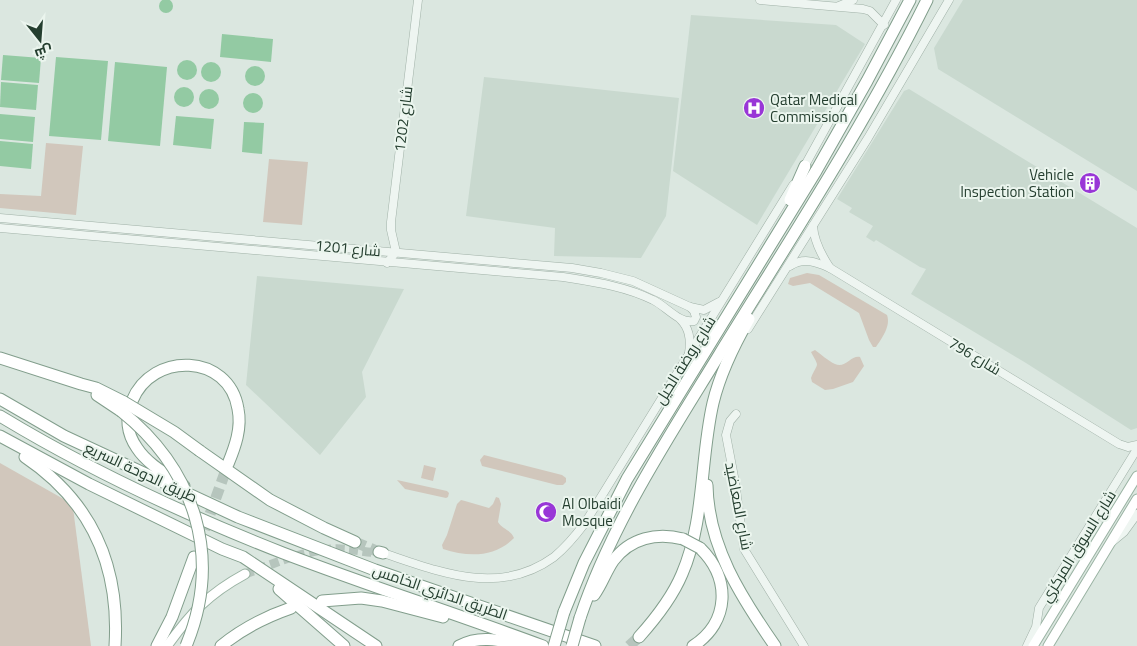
<svg xmlns="http://www.w3.org/2000/svg" width="1137" height="646" font-family="'Titillium Web',Cairo,sans-serif">
  <rect width="100%" height="100%" fill="#dbe7e0"/>
  <g fill="#c9d9cf">
    <path d="M963,0H1137V191L938,69L934,48Z"/>
    <path d="M691,15L836,25L865,44L757,225L673,171Z"/>
    <path d="M484,77L679,98L666,216L641,258L554,256L555,228L466,216Z"/>
    <path d="M909,89L1137,228V428L1131,430L1026,363L911,294L926,269L920,267L876,240L874,242L866,237L873,226L849,212L852,208L837,199L904,91Z"/>
    <path d="M257,276L404,289L362,372L366,397L320,455L246,385Z"/>
  </g>
  <g fill="#d1c7bc">
    <path d="M46,143L83,146L76,215L0,208V194L41,196Z"/>
    <path d="M269,159L308,162L302,225L263,222Z"/>
    <path d="M807,273L819,275L887,315C891,326 882,338 876,347H873L869,340L859,313L810,283L793,286L788,284L790,278Z"/>
    <path d="M815,350C821,354 828,361 835,364C845,369 851,355 860,357L864,366L853,382L833,389L825,390L812,382L811,378C818,361 820,369 811,352Z"/>
    <path d="M484,455L562,475L566,478V482L563,485H557L482,466L480,460Z"/>
    <path d="M0,463L67,501L73,508L91,646H0Z"/>
    <path d="M424,465L436,468L433,481L421,478Z"/>
    <path d="M397,480L447,491L449,493L448,497L446,498L405,489Z"/>
    <path d="M496,497L499,498L501,504L498,522C502,529 511,530 514,538C494,558 468,557 443,549L442,545L447,535L457,504L461,500L465,501L489,508L493,504Z"/>
  </g>
  <g fill="#93caa3">
    <circle cx="166" cy="6" r="7"/>
    <path d="M222,34L273,39L271,62L220,57Z"/>
    <path d="M3,55L41,58L39,83L1,80Z"/>
    <path d="M56,57L108,61L101,140L49,136Z"/>
    <circle cx="187" cy="70" r="10"/>
    <path d="M115,62L167,67L160,146L108,141Z"/>
    <circle cx="211" cy="72" r="10"/>
    <circle cx="255" cy="76" r="10"/>
    <path d="M1,82L38,85L36,110L0,107Z"/>
    <circle cx="184" cy="97" r="10"/>
    <circle cx="209" cy="99" r="10"/>
    <circle cx="253" cy="103" r="10"/>
    <path d="M0,114L35,117L33,142L0,139Z"/>
    <path d="M176,116L214,119L211,149L173,145Z"/>
    <path d="M244,122L264,123L262,154L242,152Z"/>
    <path d="M0,141L33,144L31,169L0,166Z"/>
  </g>
  <g fill="none" stroke-linecap="round" stroke-linejoin="round">
    <path stroke="#b6c5bd" stroke-width="9" stroke-dasharray="9 4.5" stroke-linecap="butt" d="M245,574C273,564 302,551 332,549C347,548 363,552 379,553"/>
    <g stroke="#b6c5bd" stroke-width="11" stroke-dasharray="11 5.5" stroke-linecap="butt">
      <path d="M355,542L379,552"/>
      <path d="M199,545L228,464"/>
      <path d="M629,646L639,637"/>
    </g>
    <g stroke="#a0b1a7" stroke-width="9">
      <g id="minor">
        <path d="M760,0L863,9L870,11L884,25"/>
        <path d="M839,6L853,0"/>
        <path d="M803,169L896,0"/>
        <path d="M0,218L572,268L601,273L633,281L690,307L704,310L719,302"/>
        <path d="M813,226C814,241 822,256 830,268"/>
        <path d="M0,228L563,277C594,282 625,286 653,300C666,306 679,324 694,321L696,317L694,311L690,307"/>
        <path d="M387,263L396,252L391,230V222L418,0"/>
        <path d="M790,266C804,257 816,262 830,268L1119,444L1128,447L1137,445"/>
        <path d="M681,320C690,329 691,340 689,353"/>
        <path d="M748,329L868,138L949,0"/>
        <path d="M736,414L730,421L726,435L735,482L744,549L804,646"/>
        <path d="M1112,542L1124,532L1137,514"/>
        <path d="M383,553C440,572 499,597 554,557C566,547 576,535 585,523L793,185"/>
        <path d="M1027,646L1036,627L1039,608L1137,449"/>
      </g>
    </g>
    <g stroke="#9ab3a3" stroke-width="11">
      <g id="major">
        <path d="M167,646C191,613 208,594 245,574"/>
        <path d="M1033,646L1137,476"/>
        <path d="M1048,646L1137,499"/>
      </g>
    </g>
    <g stroke="#829e8c" stroke-width="13">
      <g id="highway">
        <path d="M790,200L805,166"/>
        <path d="M0,358L81,384L96,388L124,402"/>
        <path d="M97,395L121,411"/>
        <path d="M0,399L64,436L238,517L375,570L595,646"/>
        <path d="M0,416C89,470 186,515 283,553C369,586 457,614 543,646"/>
        <path d="M0,436L89,484L222,549L243,557L376,646"/>
        <path d="M200,451L270,500L324,528L355,542"/>
        <path d="M25,457C92,502 120,566 115,646"/>
        <path d="M707,485C708,546 741,597 775,646"/>
        <path d="M184,486C168,475 148,465 137,448C127,434 125,417 132,401C152,351 229,353 238,409C242,428 235,447 228,464"/>
        <path d="M379,552L383,553"/>
        <path d="M279,589L344,646"/>
        <path d="M594,595C602,584 606,571 613,561C630,538 657,532 683,539"/>
        <path d="M322,601L361,598L382,601L443,617"/>
        <path d="M564,612L584,563L627,479L816,171L867,81L910,0"/>
        <path d="M580,618C612,523 667,440 719,355C791,238 866,123 927,0"/>
        <path d="M639,637C656,618 672,598 682,574C705,521 700,459 713,403C720,374 734,345 749,319"/>
        <path d="M157,646L172,617L194,557"/>
        <path d="M221,646C243,628 265,617 291,608"/>
        <path d="M459,646C481,634 502,641 525,646"/>
        <path d="M693,646C730,622 731,578 700,548"/>
      </g>
    </g>
    <use href="#minor" stroke="#eef5f1" stroke-width="8"/>
    <use href="#major" stroke="#fff" stroke-width="9"/>
    <use href="#highway" stroke="#fff" stroke-width="11"/>
    <g stroke="#829e8c" stroke-width="13" stroke-linecap="butt">
      <g id="highway-bridge">
        <path d="M124,402L174,432L200,451"/>
        <path d="M121,411C195,470 223,557 186,646"/>
        <path d="M683,539L700,548"/>
        <path d="M554,646L564,612"/>
        <path d="M572,646L580,618"/>
      </g>
    </g>
    <use href="#highway-bridge" stroke="#fff" stroke-width="11"/>
  </g>
  <defs>
    <g id="hospital-disc" transform="scale(1.125)"><circle r="9.5" fill="#9936d7" stroke="#ebf5ee"/><path d="M-5-5h3v3.5h4V-5h3V5h-3V1.5h-4V5h-3Z" fill="#fff"/></g>
    <g id="building-disc" transform="scale(1.125)"><circle r="9.5" fill="#9936d7" stroke="#ebf5ee"/><path d="M-4-6H4V6H1V3H-1V6H-4ZM-2.5-4.3h1.7v1.8h-1.7ZM.8-4.3h1.7v1.8H.8ZM-2.5-1h1.7V.8h-1.7ZM.8-1h1.7V.8H.8Z" fill="#fff"/></g>
    <g id="mosque-disc" transform="scale(1.125)"><circle r="9.5" fill="#9936d7" stroke="#ebf5ee"/><path d="M3.5-4.9A6 6 0 1 0 3.5 4.9A5 5 0 1 1 3.5-4.9Z" fill="#fff"/></g>
  </defs>
  <g fill-rule="evenodd">
    <use href="#hospital-disc" x="754" y="108"/>
    <use href="#building-disc" x="1090" y="183"/>
    <use href="#mosque-disc" x="546" y="512"/>
  </g>
  <g text-anchor="middle" dominant-baseline="central" stroke-width="4" stroke-linejoin="round" paint-order="stroke">
    <g font-size="15" fill="#243e2f" stroke="#ebf5ee" text-anchor="start">
      <text x="770" y="99">Qatar Medical<tspan x="770" dy="17">Commission</tspan></text>
      <text x="1074" y="174" text-anchor="end">Vehicle<tspan x="1074" dy="17">Inspection Station</tspan></text>
      <text x="562" y="503">Al Olbaidi<tspan x="562" dy="17">Mosque</tspan></text>
    </g>
    <g font-size="15" fill="#243e2f" stroke="#ebf5ee">
      <text transform="translate(403 119) rotate(-83)">شارع 1202</text>
      <text transform="translate(348 248) rotate(5)">شارع 1201</text>
      <text transform="translate(975 356) rotate(31)">شارع 796</text>
      <text transform="translate(685 360) rotate(-58)">شارع روضة الخيل</text>
      <text transform="translate(141 472) rotate(25)">طريق الدوحة السريع</text>
      <text transform="translate(739 506) rotate(79)">شارع المعاضيد</text>
      <text transform="translate(1078 546) rotate(-58)">شارع السوق المركزي</text>
      <text transform="translate(440 592) rotate(19)">الطريق الدائري الخامس</text>
    </g>
  </g>
  <g transform="translate(40 40) rotate(163)" stroke="#ebf5ee" stroke-width="4" paint-order="stroke">
  <path d="M0-4L9 19L0 12L-9 19Z" fill="#243e2f"/>
  <text y="-8" font-size="14" font-weight="bold" text-anchor="middle" fill="#243e2f">ش</text>
  </g>
</svg>
